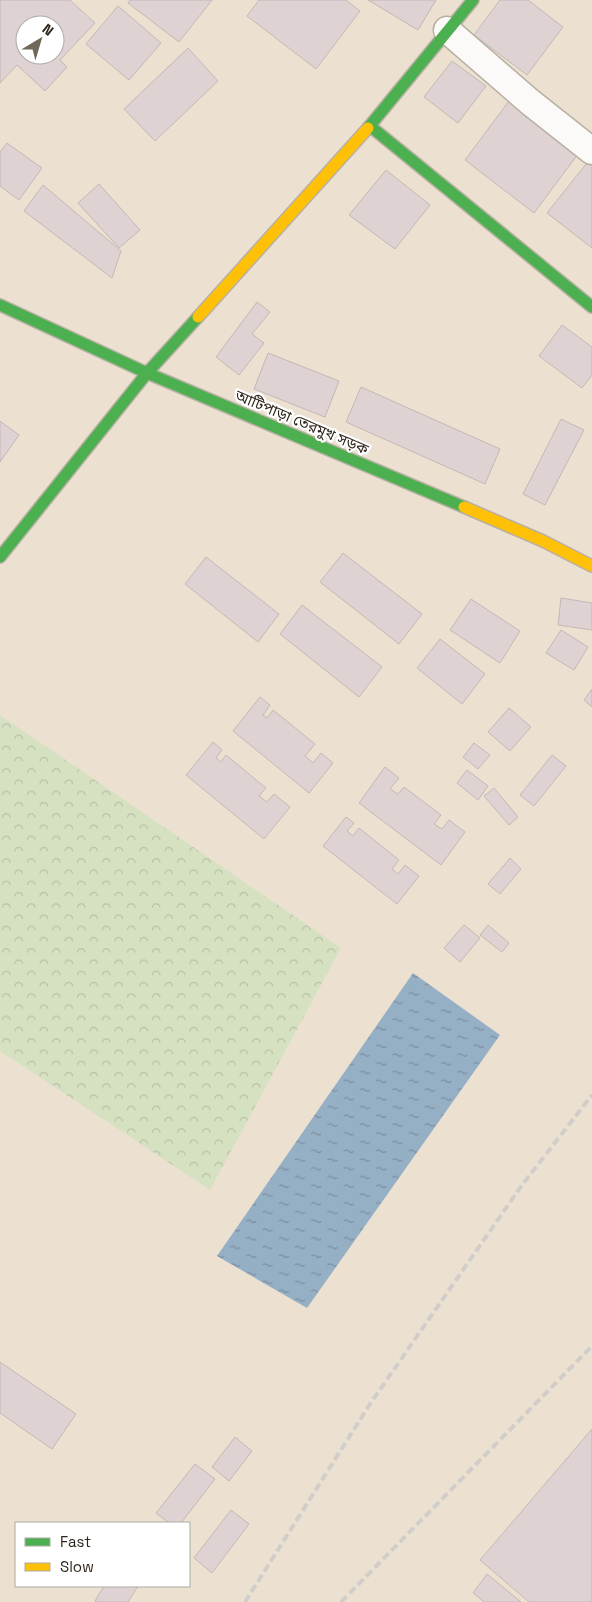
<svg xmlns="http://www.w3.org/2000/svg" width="592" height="1602" font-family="'Space Grotesk','Noto Sans Bengali',sans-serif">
  <defs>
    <pattern id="park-crowns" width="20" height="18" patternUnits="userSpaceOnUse" patternTransform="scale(1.25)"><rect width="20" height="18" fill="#d6e1c2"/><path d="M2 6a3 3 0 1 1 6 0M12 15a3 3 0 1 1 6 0" fill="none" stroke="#b8c1a6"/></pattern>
    <pattern id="water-ripples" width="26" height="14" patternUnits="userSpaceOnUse" patternTransform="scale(1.25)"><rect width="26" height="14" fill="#95afc5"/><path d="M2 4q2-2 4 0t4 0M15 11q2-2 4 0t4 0" fill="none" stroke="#7a8e9f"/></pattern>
  </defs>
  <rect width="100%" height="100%" fill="#ece1d1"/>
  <path fill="url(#park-crowns)" d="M0,715L341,948L210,1190L0,1051Z"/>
  <path fill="url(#water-ripples)" d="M413,973L500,1035L307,1308L217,1256Z"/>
  <g fill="#dfd2d3" stroke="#c2b8b5" fill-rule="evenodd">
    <path d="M0,0H70L95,23L60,60L67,67L45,91L17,65L0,83ZM25,25H55V55H25Z"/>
    <path d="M130,0H212L179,42L128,3Z"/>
    <path d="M259,0H346L360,11L316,69L247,16Z"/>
    <path d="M368,0H436L418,30Z"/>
    <path d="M500,0H528L563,27L527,75L474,35Z"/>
    <path d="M118,6L161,43L129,80L86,44Z"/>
    <path d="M188,48L218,81L155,141L124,109Z"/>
    <path d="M452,61L486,86L458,123L424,97Z"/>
    <path d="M509,101L578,154L534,213L465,160Z"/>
    <path d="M7,143L42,168L19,200L0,186V152Z"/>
    <path d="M590,159L592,161V248L547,213Z"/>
    <path d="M386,170L430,205L395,249L349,215Z"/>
    <path d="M99,184L140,230L119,248L78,203Z"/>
    <path d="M43,185L121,251L112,278L24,211Z"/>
    <path d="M257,302L270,312L252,334L264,343L239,375L216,357Z"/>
    <path d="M562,325L592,347V375L582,388L539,356Z"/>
    <path d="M268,353L339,381L325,417L254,389Z"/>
    <path d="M361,387L500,449L485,484L346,422Z"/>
    <path d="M561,419L584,430L545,505L523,494Z"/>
    <path d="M0,421L19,435L0,462Z"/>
    <path d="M343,553L422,614L399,644L320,582Z"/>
    <path d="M206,557L279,614L258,642L185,584Z"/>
    <path d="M561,598L592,603V630L558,625Z"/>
    <path d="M471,599L520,631L500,663L450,630Z"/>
    <path d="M302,605L382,667L359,697L280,634Z"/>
    <path d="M561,630L588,647L574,670L546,653Z"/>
    <path d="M440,639L485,674L462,704L417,668Z"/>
    <path d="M592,689V707L584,700Z"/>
    <path d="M260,697L270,705L263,715L267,718L273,710L315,744L305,756L313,763L321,753L333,763L309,793L233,731Z"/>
    <path d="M509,708L531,727L510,751L488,732Z"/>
    <path d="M213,742L222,750L216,758L221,762L226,755L266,788L259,796L267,802L274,794L290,807L264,839L186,775Z"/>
    <path d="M474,743L490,755L478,769L463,757Z"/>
    <path d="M552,755L566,766L534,806L520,795Z"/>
    <path d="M385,767L399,778L390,789L398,794L404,787L441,815L434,824L442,829L449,820L465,832L441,865L359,803Z"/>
    <path d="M467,770L488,786L478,800L457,783Z"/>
    <path d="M494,788L518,817L509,825L484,796Z"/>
    <path d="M346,817L354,823L347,831L353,836L359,828L399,860L392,869L398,874L405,865L419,876L397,904L323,846Z"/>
    <path d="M510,858L521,869L500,894L488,884Z"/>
    <path d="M464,925L480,938L460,962L444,948Z"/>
    <path d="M488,925L509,943L502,952L480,935Z"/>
    <path d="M0,1362L76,1414L52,1449L0,1413Z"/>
    <path d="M592,1429V1602H529L480,1560Z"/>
    <path d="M235,1437L252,1451L229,1481L212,1467Z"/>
    <path d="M195,1464L215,1479L181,1523H169L156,1513Z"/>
    <path d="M231,1510L249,1524L212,1573L194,1558Z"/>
    <path d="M487,1574L521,1602H484L473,1593Z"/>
    <path d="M104,1586H138L128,1602H97L95,1601Z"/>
  </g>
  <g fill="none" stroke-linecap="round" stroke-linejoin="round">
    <g stroke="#b9b0a4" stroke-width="29">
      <path id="street" d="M447,30L530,102L592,151"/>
    </g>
    <g stroke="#b9b0a4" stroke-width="14">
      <g id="fast">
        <path d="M370,126L592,307"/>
        <path d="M368,128L473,0"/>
        <path d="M0,305L147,373L464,507"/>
        <path d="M0,557L147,373L198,317"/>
      </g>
    </g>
    <g stroke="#b9b0a4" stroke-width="14">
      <g id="slow">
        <path d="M198,317L368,128"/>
        <path d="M464,507L543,541L592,566"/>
      </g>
    </g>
    <use href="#street" stroke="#fcfaf8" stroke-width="26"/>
    <use href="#fast" stroke="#4caf50" stroke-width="11"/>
    <use href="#slow" stroke="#ffc107" stroke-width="11"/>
    <g stroke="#d1cdc8" stroke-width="4" stroke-dasharray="8 4" stroke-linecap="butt">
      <path d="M245,1602L370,1404L522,1185L592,1095"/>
      <path d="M341,1602L592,1346"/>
    </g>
  </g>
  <g text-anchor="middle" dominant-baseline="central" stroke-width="4.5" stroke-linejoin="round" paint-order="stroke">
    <g font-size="15" fill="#2f271c" stroke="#fff">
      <text transform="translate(302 422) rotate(23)">আটিপাড়া তেরমুখ সড়ক</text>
    </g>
  </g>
  <rect x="15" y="1522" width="175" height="65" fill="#ffffff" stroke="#aca9a4"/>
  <rect x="25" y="1538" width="25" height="8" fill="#4caf50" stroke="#aca9a4"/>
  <text x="60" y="1547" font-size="15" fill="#2f271c">Fast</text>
  <rect x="25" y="1563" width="25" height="8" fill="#ffc107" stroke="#aca9a4"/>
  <text x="60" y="1572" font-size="15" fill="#2f271c">Slow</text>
  <g transform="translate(40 40) rotate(38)"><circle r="24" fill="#ffffff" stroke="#aca9a4"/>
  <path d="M0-4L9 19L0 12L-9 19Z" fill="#71685b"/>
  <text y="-8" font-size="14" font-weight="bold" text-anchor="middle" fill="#2f271c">N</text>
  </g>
</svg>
